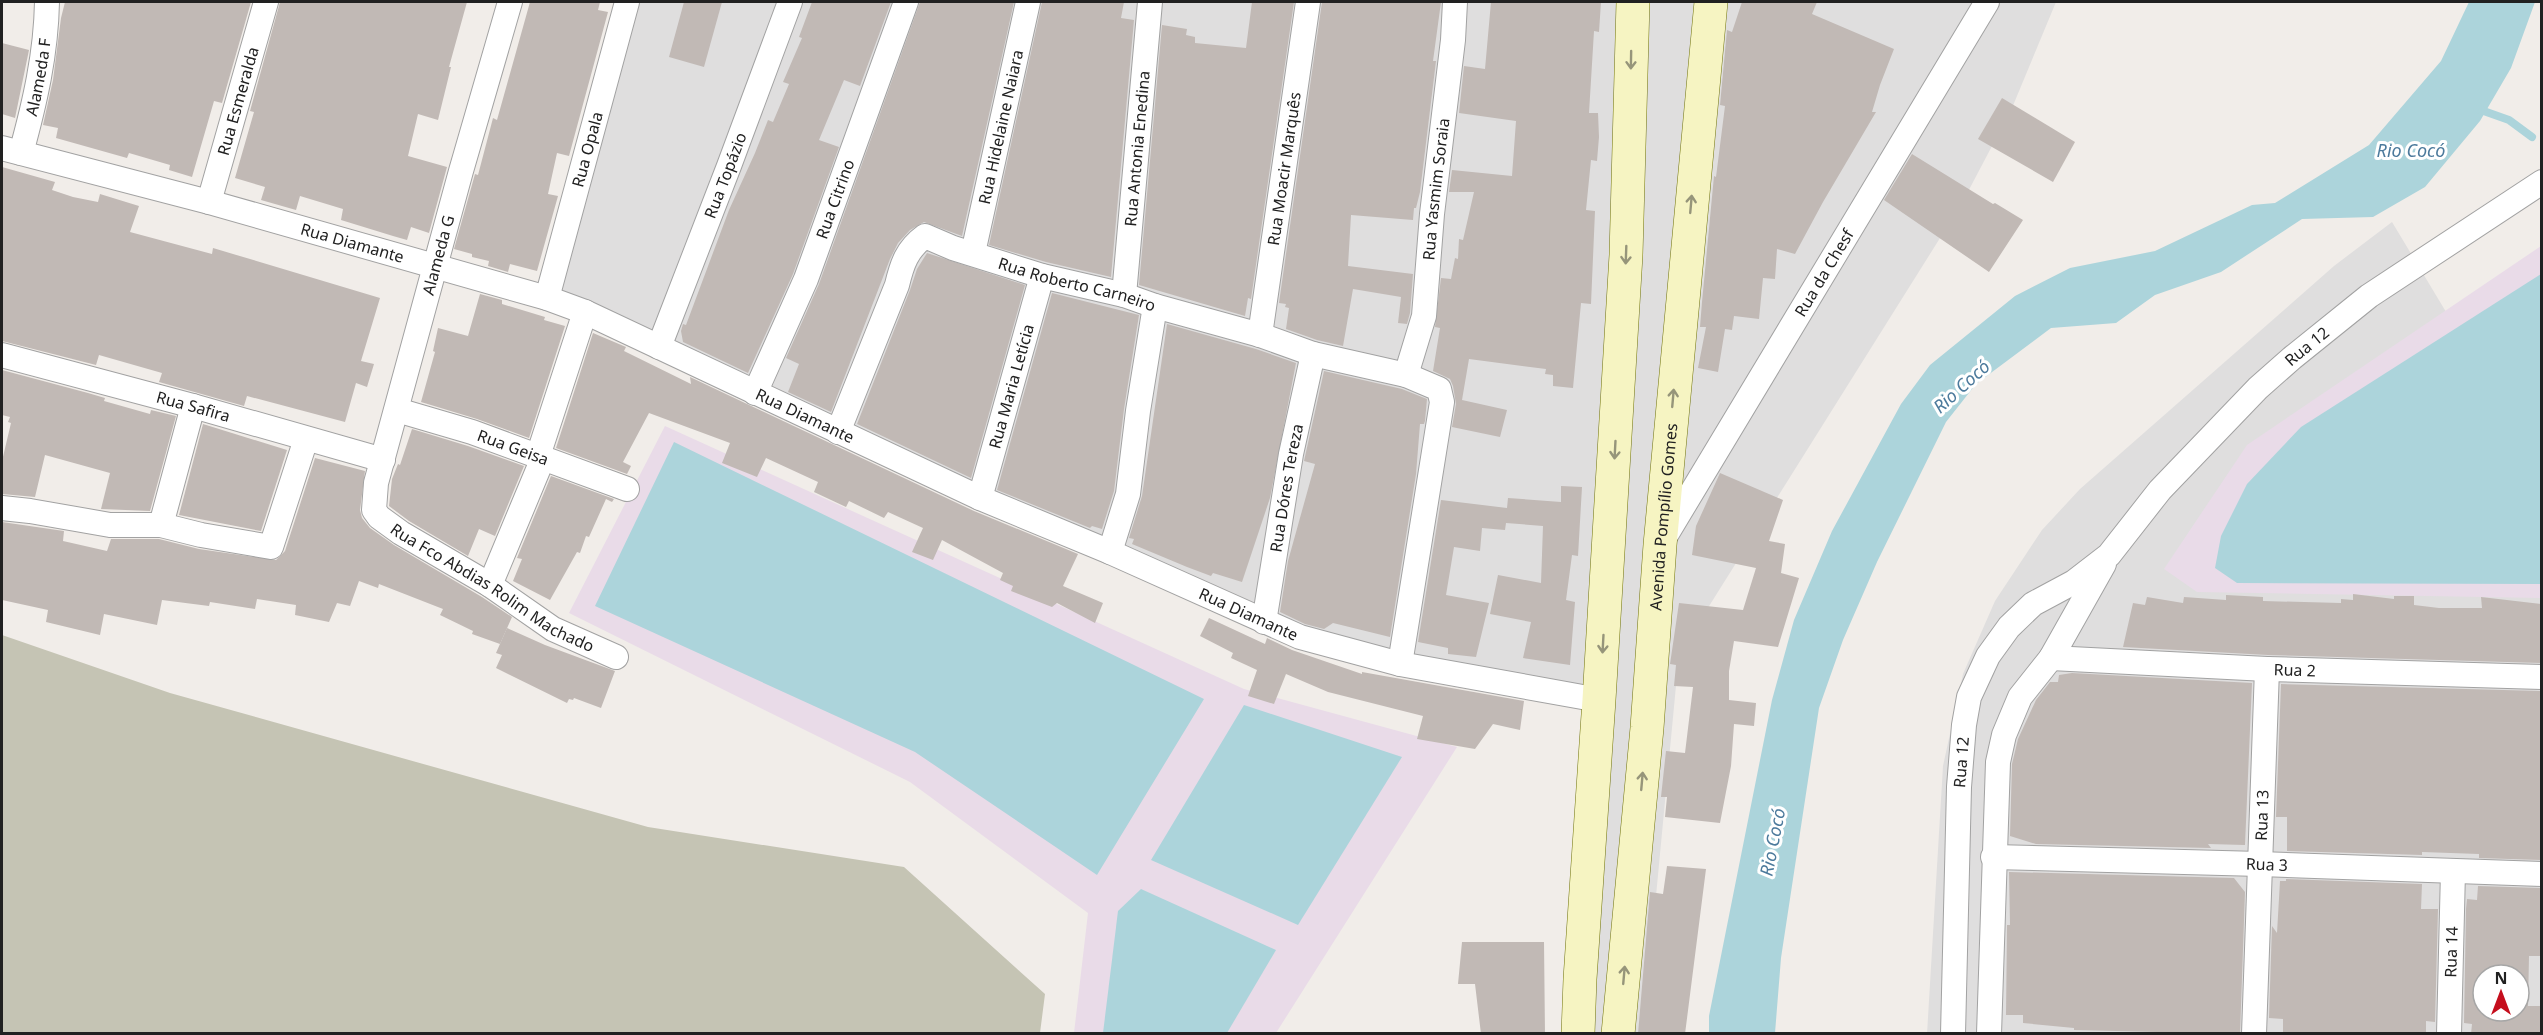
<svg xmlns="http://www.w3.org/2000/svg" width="2543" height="1035" font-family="'Noto Sans',sans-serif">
  <rect width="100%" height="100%" fill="#f1ede9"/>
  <g fill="#dfdede" fill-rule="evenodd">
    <path d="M628,2H2056L2012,108L1962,203L1679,654L1643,1033H1563L1583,690L1295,634L550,297Z"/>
    <path d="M2392,222L2541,470V1033L1927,1034L1943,766L1963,674L1995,601L2042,530L2080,489L2334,266ZM2483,975H2519V1011H2483Z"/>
  </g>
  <g fill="#e9dbe8">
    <path d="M2541,246V598L2197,592L2164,569L2247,445Z"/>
    <path d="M665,426L1244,689L1457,747L1276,1033H1074L1088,913L910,782L569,613Z"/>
  </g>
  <path fill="#c5c4b4" d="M2,635L170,693L648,827L904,867L1045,994L1040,1033H2Z"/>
  <g fill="#acd4db">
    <path d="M2469,2H2535L2511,68L2480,121L2425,187L2373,217L2302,219L2221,272L2155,295L2116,323L2051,328L1976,384L1946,422L1877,562L1843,640L1819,708L1781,958L1775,1033H1709V1016L1772,700L1794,620L1832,531L1901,404L1930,365L2015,296L2070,268L2155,251L2252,205L2275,203L2369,145L2441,61Z"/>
    <path d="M2541,274V584L2237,583L2215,568L2221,536L2247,484L2301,427Z"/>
    <path d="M674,442L1204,699L1097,875L915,752L595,606Z"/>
    <path d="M1244,705L1402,757L1298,925L1151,860Z"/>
    <path d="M1141,889L1276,950L1227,1033H1103L1118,911Z"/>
  </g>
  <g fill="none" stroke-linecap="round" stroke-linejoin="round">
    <path stroke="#acd4db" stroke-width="8" d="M2478,109L2509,120L2532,137"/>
  </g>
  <g fill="#c1b9b5" fill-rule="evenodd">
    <path d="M65,2H251L222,103L214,101L192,177L169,170L170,165L129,153L127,158L56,138L58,128L43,125L53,80L61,18Z"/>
    <path d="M280,2H467L449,67H451L438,120L418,114L408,156L447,167L429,233L411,227L407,240L393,236L341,220L343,209L300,196L296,210L261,200L265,187L235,178L254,112L250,111Z"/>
    <path d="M530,2H600L598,10L608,12L569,156L557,153L548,194L558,196L537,271L510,264L508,272L488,266L489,261L472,257V254L454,249L475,174L478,175L493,118L497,120Z"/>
    <path d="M684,2H722L704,67L669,57Z"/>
    <path d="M812,2H891L860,86L844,80L819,140L839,147L793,274L748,373L683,342L681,331L683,324L686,325L729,210L755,153L768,120L773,122L789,84L783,82L802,38L799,37Z"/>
    <path d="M920,2H1014L962,236L924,222L910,230L898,243L890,259L831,412L788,392L799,364L786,358L819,284Z"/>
    <path d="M1042,2H1124L1121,18L1134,20L1111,277L1046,262L989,245Z"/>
    <path d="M1252,2H1294L1251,299L1248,298L1245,316L1139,285L1162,25L1187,29L1186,35L1195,37V43L1246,48Z"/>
    <path d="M1322,2H1441L1433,61H1436L1420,192L1416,208H1414L1413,220L1351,215L1348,266L1413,274L1410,313L1407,324L1398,323L1401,297L1353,289L1343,346L1317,340L1286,329L1289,308L1285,307L1286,304L1279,303Z"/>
    <path d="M1491,2H1601L1599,32L1594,31L1589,113H1598L1599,137L1597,161L1591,160L1586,210L1595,211L1591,304L1581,303L1573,388L1553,386V375L1545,374L1546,369L1469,359L1462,400L1507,410L1500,437L1452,427L1456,404L1453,386L1450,379L1433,371L1440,328L1435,327L1441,278L1451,279L1455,258L1458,259L1459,239L1463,240L1474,192H1449L1452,170L1512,176L1516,121L1459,113L1464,66L1485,69Z"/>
    <path d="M1742,2H1817L1812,14L1894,49L1880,85L1872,112H1876L1823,202L1795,254L1777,249L1775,279L1763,278L1759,319L1734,316L1732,330L1725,329L1718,372L1698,368L1706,327H1700L1702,302L1714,176L1716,177L1725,106L1720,105L1727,30L1732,32Z"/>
    <path d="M2,43L29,50L15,118L2,114Z"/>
    <path d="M2002,98L2075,142L2053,182L1978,139Z"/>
    <path d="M1912,154L1993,204L1995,203L2023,220L1989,272L1884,200Z"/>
    <path d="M2,167L55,182L52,190L73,197L98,202L100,194L139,206L130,232L212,254L213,248L380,298L361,361L374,364L367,387L356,383L345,422L247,396L244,406L159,382L162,373L99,355L96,365L2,341Z"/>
    <path d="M927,253L1025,285L971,478L857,424L910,290L917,269Z"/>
    <path d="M1052,293L1139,315L1124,409L1114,491L1102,529L1092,526L1090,528L997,490Z"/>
    <path d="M480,294L502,300V304L545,317L544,320L565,326L529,438L477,419L421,402L435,352L433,351L438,328L468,336Z"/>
    <path d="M1167,324L1256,349L1296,363L1270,498L1242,582L1213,573L1211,576L1187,567L1132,544L1134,539L1129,538L1142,496Z"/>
    <path d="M593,333L626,347L624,351L691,384L690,377L974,511L1078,554L1063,586L1103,603L1095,623L1057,603L1052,607L1011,591L1013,586L1000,580L1003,573L942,540L933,560L912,552L923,528L888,512L884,518L849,501L846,507L814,492L818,482L766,458L757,477L722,463L730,443L649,413L623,462L631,466L627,474L556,448Z"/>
    <path d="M2,370L88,393L105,398L104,401L150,414L151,410L176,416L150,511L101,509L110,473L45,455L35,497L2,494V461L11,423L8,422L10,417L2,415Z"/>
    <path d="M1324,371L1402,389L1427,399L1425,421L1424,424H1420L1416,474L1390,637L1333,623L1324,629L1305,624L1280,612L1288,561L1315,464L1304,461Z"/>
    <path d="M203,424L287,450L261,531L179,515Z"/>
    <path d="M412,429L468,446L524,466L495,536L479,529L468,556L409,521L389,506L392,479L398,464L400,465Z"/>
    <path d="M315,458L365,471L360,510L362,518L370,528L394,545L482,597L512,617L500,644L472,634L473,631L440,615L443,609L379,584L378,588L359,581L350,606L337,603L329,622L295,615L296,605L257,599L255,609L210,602L209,606L162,600L157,625L104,614L100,635L46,622L48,610L2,600V522L64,531L63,541L107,551L111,539H159L199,549L276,560L285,551Z"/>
    <path d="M1720,473L1783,500L1769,541L1785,544L1781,573L1799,578L1778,647L1734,641L1729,671V700L1756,703L1754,726L1734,724L1731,766L1720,823L1665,817L1667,797H1661L1666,751L1685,753L1693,687L1674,686L1676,665L1670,664L1679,603L1743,610L1756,568L1692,555L1696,526Z"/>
    <path d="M551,476L614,499L612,502L606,499L589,537L586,536L580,553L577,552L550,600L513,581L522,559L517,558Z"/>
    <path d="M1561,486L1582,487L1578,556L1572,555L1566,600L1575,602L1570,665L1523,658L1531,622L1490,614L1498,575L1541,583L1543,526L1506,523L1505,530L1482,528L1480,551L1454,547L1446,595L1489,603L1476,657L1448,654V648L1418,642L1441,500L1507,508L1508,498L1561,502Z"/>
    <path d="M2353,594L2394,599V596H2414V605L2439,608H2482L2481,597L2541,604V663L2268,655L2123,647L2133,603L2145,605L2147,597L2183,603L2184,597L2226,600V595L2263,597V601L2341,603V599L2353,600Z"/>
    <path d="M1209,618L1265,644L1267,638L1292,650L1362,674V672L1524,701L1520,730L1493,724L1475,749L1417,739L1423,716L1328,692L1286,674L1274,704L1248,696L1257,670L1231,658L1233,653L1200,636Z"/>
    <path d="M507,628L545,645L615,671L601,708L574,698L573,700L569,699L567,703L496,668L502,655L496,653Z"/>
    <path d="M2072,673L2252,683L2245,845L2208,844L2211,848L2036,844L2010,836L2012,764L2018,739L2036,700L2050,682H2058L2059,675Z"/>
    <path d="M2281,684L2541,691V860L2479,858V854L2422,852V855L2287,851V817H2276Z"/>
    <path d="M1667,866L1706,869L1685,1034H1638L1650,892L1663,894Z"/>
    <path d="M2009,872L2234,878L2245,892L2240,1034L2074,1030V1028L2023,1023V1015H2006L2007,925H2010Z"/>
    <path d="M2286,879L2422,884L2421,909H2438L2435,1022L2426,1021V1034H2283V1019L2269,1018L2272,926L2277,933L2280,881H2286Z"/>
    <path d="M2478,886L2541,888V956H2529L2528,1006H2541V1034H2471L2472,1024L2464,1023L2466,909L2467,899L2477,900ZM2483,975H2519V1011H2483Z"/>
    <path d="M1462,942H1544L1545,1034H1481L1475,984H1458Z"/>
  </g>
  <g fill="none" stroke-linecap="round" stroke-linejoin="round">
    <g stroke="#a2a2a2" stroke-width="26">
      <g id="street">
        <path id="s1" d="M510,2L461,171L376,483L374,510L379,517L401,533L490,585L553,629L616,657"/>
        <path id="s2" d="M2,148L209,202L547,298L585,312L980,498L1110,552L1300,637L1400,664L1599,700"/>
        <path id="s3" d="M21,153C35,102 46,54 47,2"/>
        <path id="s4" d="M209,202L266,2"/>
        <path id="s5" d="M973,253L1028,2"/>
        <path id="s6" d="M1124,295L1150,2"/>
        <path id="s7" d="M547,298L627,2"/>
        <path id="s8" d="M1260,335L1308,2"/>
        <path id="s9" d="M659,347L729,166L790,2"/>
        <path id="s10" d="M2,355L193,406L383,460"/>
        <path id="s11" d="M1406,375L1424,316L1432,214L1453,40L1455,2"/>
        <path id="s12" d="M755,393L806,279L906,2"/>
        <path id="s13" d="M397,410L472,432L627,489"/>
        <path id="s14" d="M838,432L897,285C902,264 907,249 925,236L953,248L1042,276L1124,295L1155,306L1260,335L1313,354L1406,375L1439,389L1442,402L1400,664"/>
        <path d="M538,456L585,312"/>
        <path id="s15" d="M980,498L1042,276"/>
        <path d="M2,508L30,511L110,525H161L201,535L271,547L306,439"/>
        <path d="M161,525L193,406"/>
        <path id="s16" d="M1663,540L1987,2"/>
        <path d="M1110,552L1128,494L1138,411L1155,306"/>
        <path d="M490,585L543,458"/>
        <path id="s17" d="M1264,622L1291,454L1313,354"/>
        <path id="s18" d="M2051,658L2267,669L2542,677"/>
        <path id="s19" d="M1993,857L2260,864L2542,874"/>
        <path id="s20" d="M1953,1034L1959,787L1964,725L1969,697L1988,656L2009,627L2033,604L2074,582L2109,555L2160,490L2258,388L2292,358L2369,296L2542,182"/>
        <path d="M1989,1034L1998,762L2004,735L2020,697L2051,658L2104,564"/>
        <path id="s21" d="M2254,1034L2267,669"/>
        <path id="s22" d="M2449,1034L2453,871"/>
      </g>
    </g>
    <g stroke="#71740d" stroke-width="34">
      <g id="secondary">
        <path d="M1578,1034L1580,979L1599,700L1626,255L1633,2"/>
        <path id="s23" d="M1618,1034L1647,728L1660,545L1711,2"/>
      </g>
    </g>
    <use href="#street" stroke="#fff" stroke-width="24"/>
    <use href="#secondary" stroke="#f6f4c2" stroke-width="33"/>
  </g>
  <defs><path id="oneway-shaft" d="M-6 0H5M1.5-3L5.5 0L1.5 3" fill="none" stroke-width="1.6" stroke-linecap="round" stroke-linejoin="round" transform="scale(1.5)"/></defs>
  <g stroke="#96957a">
    <use href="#oneway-shaft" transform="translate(1631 60) rotate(91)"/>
    <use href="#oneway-shaft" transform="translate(1691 204) rotate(-85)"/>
    <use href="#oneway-shaft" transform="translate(1626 255) rotate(92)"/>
    <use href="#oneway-shaft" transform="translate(1673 398) rotate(-85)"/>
    <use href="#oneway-shaft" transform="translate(1615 450) rotate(93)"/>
    <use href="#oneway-shaft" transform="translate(1603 644) rotate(93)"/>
    <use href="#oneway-shaft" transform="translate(1642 781) rotate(-85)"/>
    <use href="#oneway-shaft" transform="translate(1624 975) rotate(-85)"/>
  </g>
  <g text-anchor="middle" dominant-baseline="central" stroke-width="6" stroke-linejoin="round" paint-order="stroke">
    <g font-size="16" fill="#212121" stroke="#fff">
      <text stroke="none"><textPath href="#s3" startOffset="78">Alameda F</textPath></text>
      <text stroke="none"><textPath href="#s4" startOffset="105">Rua Esmeralda</textPath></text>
      <text stroke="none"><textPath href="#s5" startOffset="129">Rua Hidelaine Naiara</textPath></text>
      <text stroke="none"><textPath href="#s6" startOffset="147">Rua Antonia Enedina</textPath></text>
      <text stroke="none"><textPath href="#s7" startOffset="154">Rua Opala</textPath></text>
      <text stroke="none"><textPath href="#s8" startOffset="168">Rua Moacir Marquês</textPath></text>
      <text stroke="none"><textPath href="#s9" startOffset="184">Rua Topázio</textPath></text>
      <text stroke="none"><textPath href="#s11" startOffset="189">Rua Yasmim Soraia</textPath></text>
      <text stroke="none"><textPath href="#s12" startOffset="210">Rua Citrino</textPath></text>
      <text stroke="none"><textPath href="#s2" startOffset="363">Rua Diamante</textPath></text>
      <text transform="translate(438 255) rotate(-75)">Alameda G</text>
      <text stroke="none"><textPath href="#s16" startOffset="312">Rua da Chesf</textPath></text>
      <text stroke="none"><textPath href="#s14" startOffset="376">Rua Roberto Carneiro</textPath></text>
      <text stroke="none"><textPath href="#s20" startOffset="831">Rua 12</textPath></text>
      <text stroke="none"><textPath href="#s15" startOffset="116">Rua Maria Letícia</textPath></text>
      <text stroke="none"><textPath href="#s10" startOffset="198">Rua Safira</textPath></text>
      <text stroke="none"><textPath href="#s2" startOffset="849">Rua Diamante</textPath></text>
      <text stroke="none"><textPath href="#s13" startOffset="122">Rua Geisa</textPath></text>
      <text stroke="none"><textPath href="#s17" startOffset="136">Rua Dóres Tereza</textPath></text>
      <text stroke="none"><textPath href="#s23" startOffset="519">Avenida Pompílio Gomes</textPath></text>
      <text stroke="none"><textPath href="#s1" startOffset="669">Rua Fco Abdias Rolim Machado</textPath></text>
      <text stroke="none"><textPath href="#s2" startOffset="1335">Rua Diamante</textPath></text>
      <text stroke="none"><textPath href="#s18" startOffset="244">Rua 2</textPath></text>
      <text stroke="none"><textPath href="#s20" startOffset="272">Rua 12</textPath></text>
      <text stroke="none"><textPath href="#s21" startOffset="219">Rua 13</textPath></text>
      <text stroke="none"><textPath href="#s19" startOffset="274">Rua 3</textPath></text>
      <text stroke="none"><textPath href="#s22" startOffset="82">Rua 14</textPath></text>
    </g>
    <g font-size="18" font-style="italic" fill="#4c7a9c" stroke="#fff">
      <text x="2411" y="150">Rio Cocó</text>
      <text transform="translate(1961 386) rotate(-42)">Rio Cocó</text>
      <text transform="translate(1772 842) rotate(-79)">Rio Cocó</text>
    </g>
  </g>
  <rect width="2543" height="1035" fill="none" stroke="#212121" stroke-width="6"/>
  <g transform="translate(2501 993)"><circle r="28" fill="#ffffff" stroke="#a6a6a6" stroke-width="1.5"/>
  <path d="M0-4.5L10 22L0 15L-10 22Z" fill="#c50e1d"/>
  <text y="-9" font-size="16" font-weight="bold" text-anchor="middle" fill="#212121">N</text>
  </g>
</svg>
